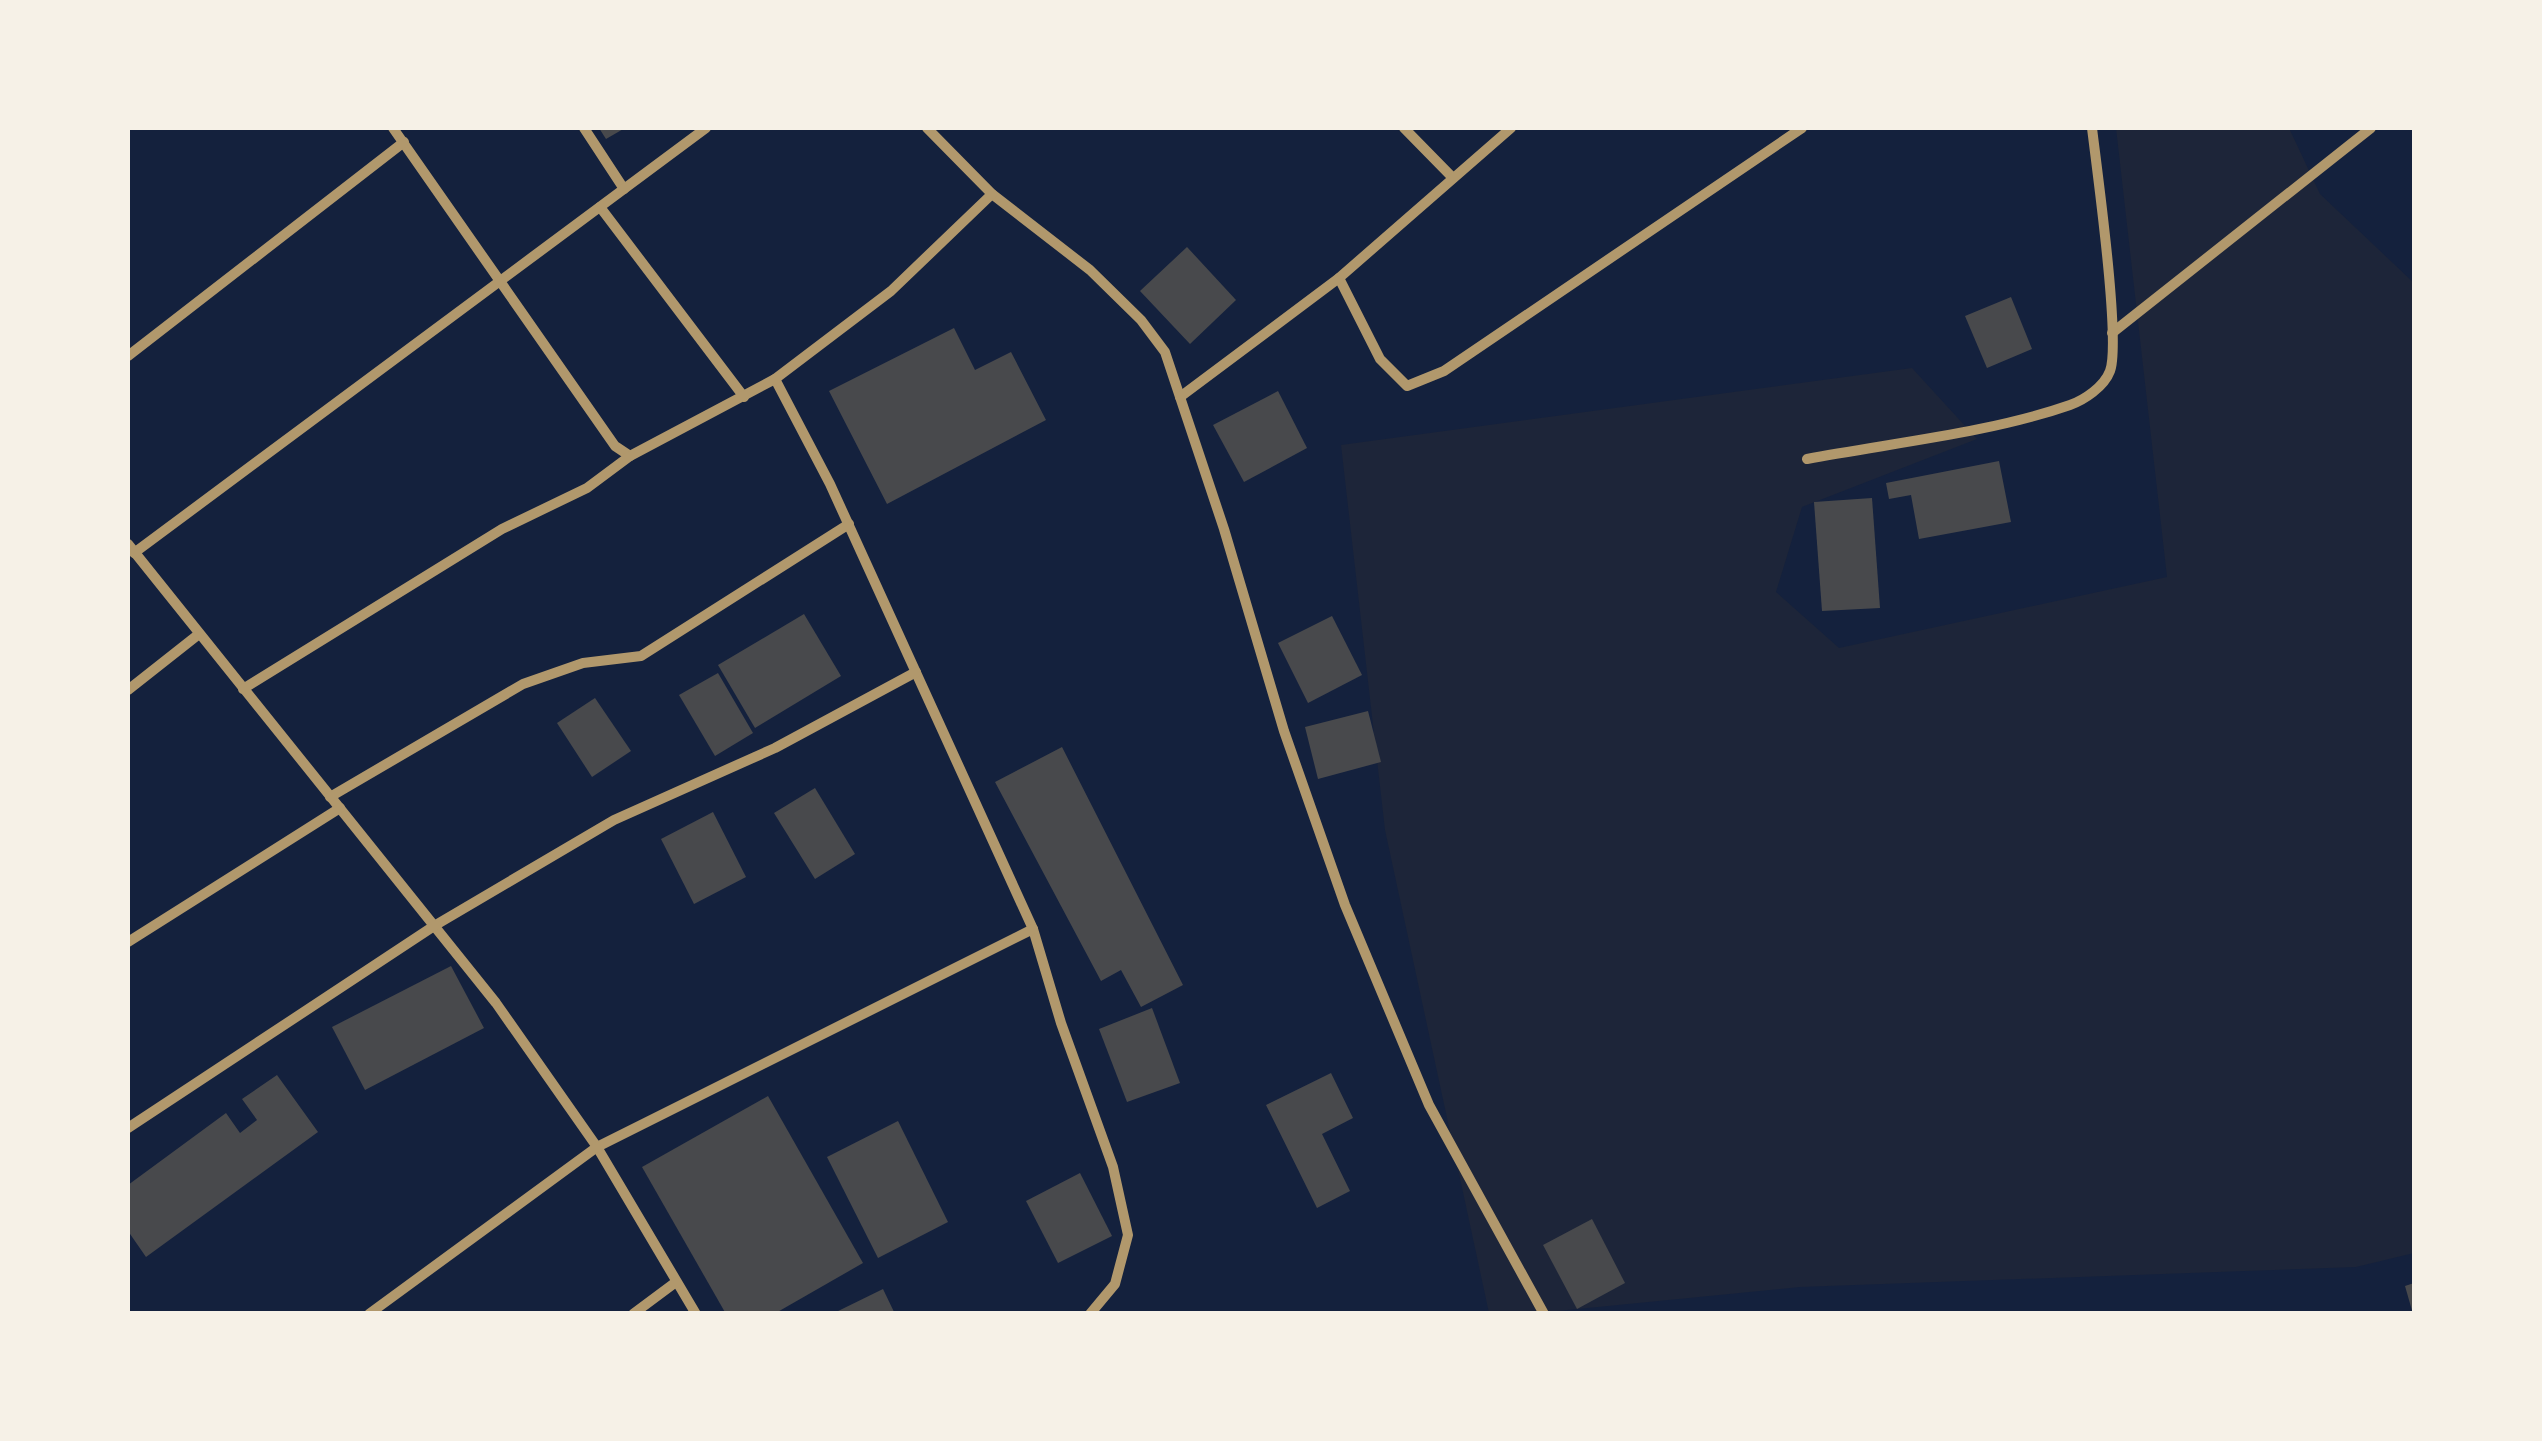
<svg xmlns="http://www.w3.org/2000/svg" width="2542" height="1441" font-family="Manrope,sans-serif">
  <rect width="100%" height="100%" fill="#14213d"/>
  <path fill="#1d2539" d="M2116,128H2289L2320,194L2414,283V1253L2356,1267L1800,1287L1537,1313H1489L1385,830L1341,445L1912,368L1977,439L1802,507L1776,592L1839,648L2167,577Z"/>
  <g fill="#48494c">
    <path d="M599,128H625L606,139Z"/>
    <path d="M1187,247L1236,300L1190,344L1140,291Z"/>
    <path d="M2011,297L2032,349L1987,368L1965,316Z"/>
    <path d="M954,328L975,370L1011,352L1046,420L887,504L829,391Z"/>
    <path d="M1278,391L1307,448L1244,482L1213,425Z"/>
    <path d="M1999,461L2011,522L1919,539L1911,495L1889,499L1886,483Z"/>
    <path d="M1872,498L1880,608L1822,611L1814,502Z"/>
    <path d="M804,614L841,676L755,728L718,665Z"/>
    <path d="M1332,616L1362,675L1308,703L1278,643Z"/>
    <path d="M718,673L753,733L715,756L679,695Z"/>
    <path d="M595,698L631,751L592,777L557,723Z"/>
    <path d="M1368,711L1381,762L1318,779L1305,727Z"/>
    <path d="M1062,747L1183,985L1141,1007L1121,970L1101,981L995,782Z"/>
    <path d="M815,788L855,854L815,879L774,813Z"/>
    <path d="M713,812L746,877L694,904L661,839Z"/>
    <path d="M451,966L484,1028L365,1090L332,1027Z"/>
    <path d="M1152,1008L1180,1083L1127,1102L1099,1029Z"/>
    <path d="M1331,1073L1353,1118L1322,1134L1350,1191L1317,1208L1266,1105Z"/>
    <path d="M277,1075L318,1132L146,1257L128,1231V1185L226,1113L240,1133L257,1120L242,1099Z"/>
    <path d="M768,1096L863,1263L774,1314H726L642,1167Z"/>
    <path d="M898,1121L948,1222L878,1258L827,1157Z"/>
    <path d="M1080,1173L1112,1236L1058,1263L1026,1201Z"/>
    <path d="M1592,1219L1625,1283L1577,1309L1543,1245Z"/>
    <path d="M2414,1283V1314H2413L2405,1286Z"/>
    <path d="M883,1289L895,1314H832Z"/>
  </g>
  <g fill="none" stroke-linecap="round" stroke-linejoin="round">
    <g stroke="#b1986c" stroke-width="10">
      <path d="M393,128L615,446L630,456"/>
      <path d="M584,128L624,189"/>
      <path d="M927,128L992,194L1090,270L1141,320L1165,352L1224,529L1284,731L1345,905L1429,1105L1544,1314"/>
      <path d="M1404,128L1453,178"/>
      <path d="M600,207L744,397"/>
      <path d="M1339,278L1380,359L1407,386L1444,371L1802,128"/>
      <path d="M2112,333L2371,128"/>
      <path d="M128,356L404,142"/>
      <path d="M775,379L830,484L1033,929L1061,1023L1113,1167L1128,1235L1115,1284L1090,1314"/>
      <path d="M1180,397L1339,278L1511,128"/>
      <path d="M1807,459C1891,443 1990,433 2070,405C2084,400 2104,387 2110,371C2121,342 2097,170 2092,128"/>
      <path d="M128,544L496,1003L597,1147L696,1314"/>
      <path d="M134,553L706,128"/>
      <path d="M243,689L502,529L587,488L630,456L775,379L891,291L992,194"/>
      <path d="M128,690L199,634"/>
      <path d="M330,797L523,684L583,663L641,656L849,524"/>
      <path d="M128,942L340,808"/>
      <path d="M128,1128L434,926L614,820L775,748L916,672"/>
      <path d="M369,1314L597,1147L1033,929"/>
      <path d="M633,1314L676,1282"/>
    </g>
  </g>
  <rect width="2542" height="1441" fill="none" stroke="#f6f1e7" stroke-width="260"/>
</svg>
